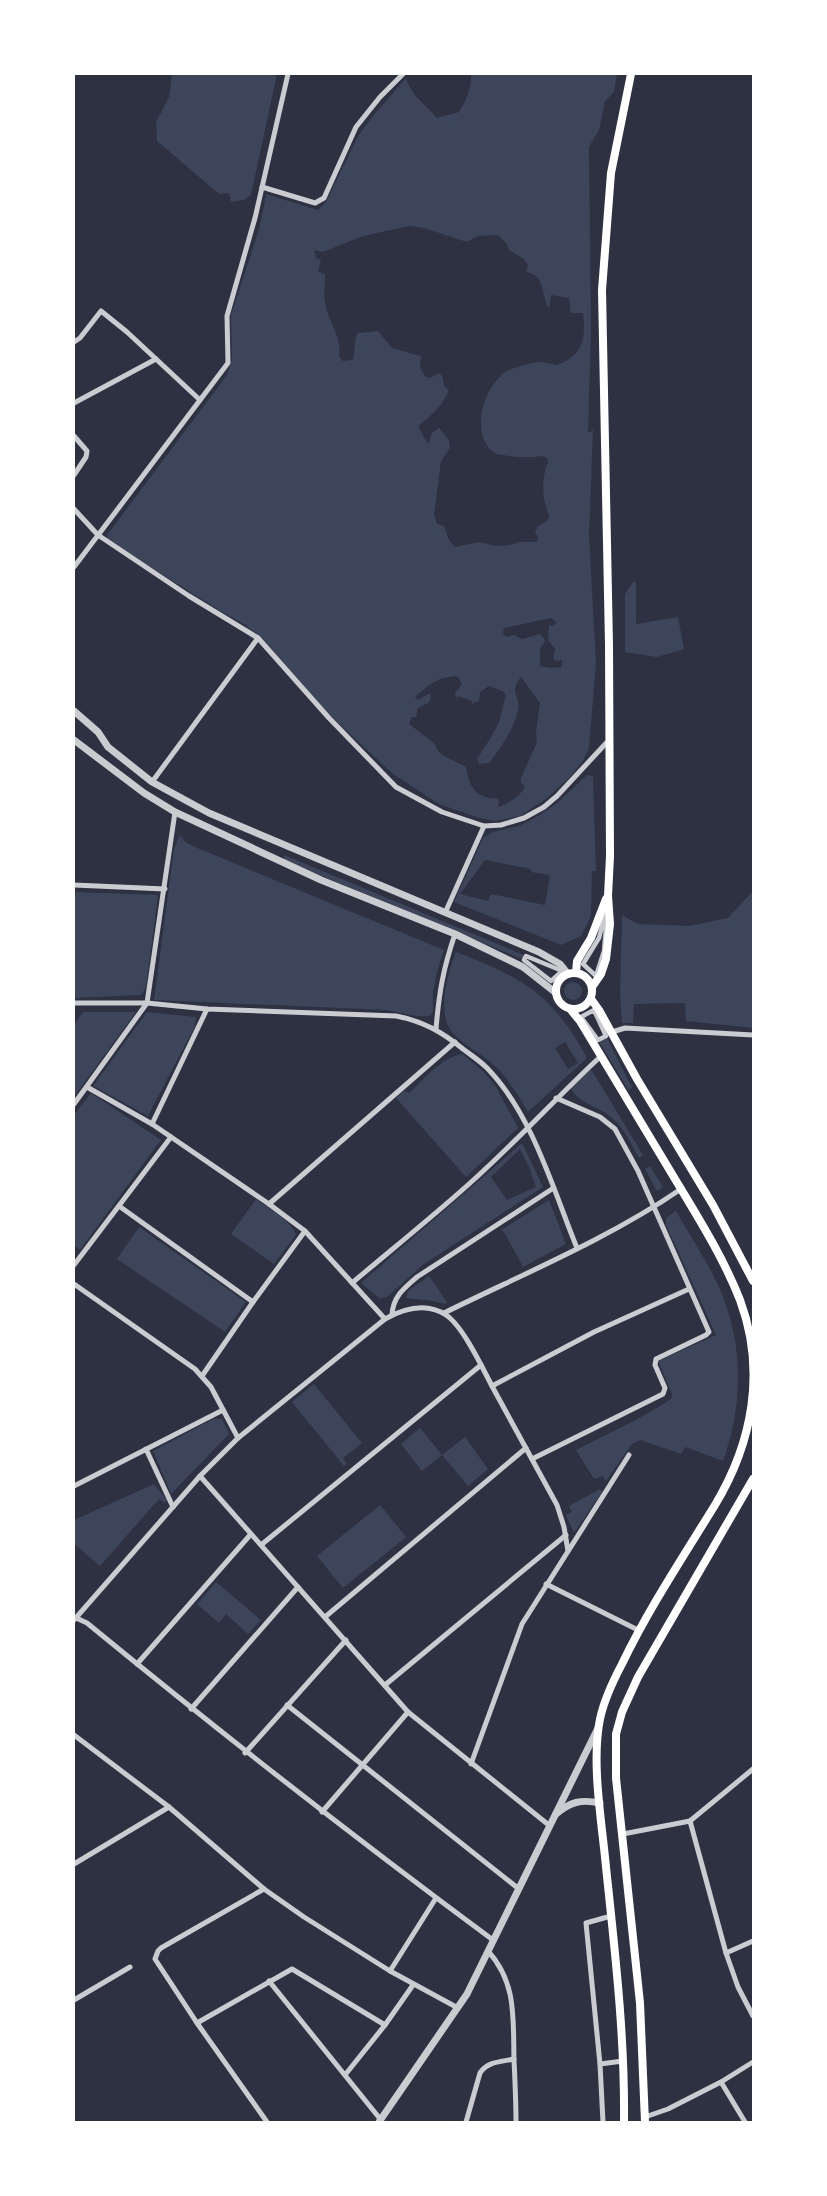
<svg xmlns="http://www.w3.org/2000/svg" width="827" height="2196" font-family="Roboto,sans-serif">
  <rect width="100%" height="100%" fill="#2d3142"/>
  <g fill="#3c4559" fill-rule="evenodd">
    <path d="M172,74H277L251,195L244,200L231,202L229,193L219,194L157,141L156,122L169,97Z"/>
    <path d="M471,74H617L614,92L605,101L599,130L589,147L591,332L588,433L593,430L589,535L596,663L589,748L583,761L569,778L546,799L520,816L495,821L479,818L439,804L393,774L354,738L329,714L261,637L244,624L217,609L108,540L107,535L227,375L232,360L231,315L260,226L266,194L318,210L326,202L358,136L373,116L406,78C410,94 426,105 437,118L459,112C466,101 472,87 471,74ZM409,226L424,228L467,242L478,236L498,235L507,244L509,250L524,259L528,265L526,271C530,274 534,273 537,277C544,284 542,297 549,309L551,295L569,298L571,313H583C586,339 583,355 557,365C551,365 543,361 538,362C530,363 517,367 509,370C484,382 468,436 495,453C500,456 526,458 533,457C539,457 541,454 547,458L548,463C541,475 542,502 549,515L548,520L537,527L535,532L538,537L537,542H519L510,545L496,546L479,542L455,547L449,540L444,526L437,524L434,515L441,461L450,448L449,440L439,428L432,433L428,444L418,426C432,415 442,407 449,390L444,386L443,378L440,373L430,378L425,376L420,367L421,356L392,348L378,331L358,333L356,336L353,360L343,361L339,356C342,338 330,324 326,307C323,297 325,285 325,275L318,271L321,260L316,258L314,250L323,252L363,236ZM551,618L556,622L554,626L549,625L548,640L555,649L553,659L556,661L562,660V667L551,668L540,666V648L545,642L543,637L540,634L522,639L514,635L507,637L503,634L504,628ZM454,676L458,677L462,684L455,693L456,699L458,696L472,701V704L479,701L480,692L489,686L504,692L506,696C503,704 502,711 500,719C498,728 482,751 477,759L479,764L489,763C501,747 514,730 518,710C521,695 508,693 521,677L540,703L536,732L537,742L521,778V783L525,786C521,796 508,804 498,807L499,800C494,797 491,799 486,797C472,794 468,779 466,767L444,756L438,751L434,743L409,724L412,717H416L418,708L428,703L431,698L430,693L418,700L415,697L429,685L440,679Z"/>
    <path d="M633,582H636V624L678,617L684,649L657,657L625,652V594Z"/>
    <path d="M587,775L593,776L596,871H592L591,916L581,936L561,945L454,902L483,838L493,832L519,826L538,816L556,804ZM485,860L531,869V872L550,875L545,905L491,894L488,901L460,894Z"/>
    <path d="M180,835L185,842L195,847L444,950L437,972L433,992V1012L430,1016C418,1018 399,1012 386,1010L154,1000L174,849Z"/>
    <path d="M284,855L526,956L524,960L284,860Z"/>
    <path d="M753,891V1028L686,1021L685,1003L634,1004L633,1023H622L620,993L622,915L638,924L689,926L728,918Z"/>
    <path d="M74,892L158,895L146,987L141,995L74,998Z"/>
    <path d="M456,952C523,978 552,993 587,1058L528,1112C519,1096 509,1080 497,1068C484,1055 464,1046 452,1032C436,1013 448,972 456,952ZM565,1042L578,1063L568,1069L555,1048Z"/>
    <circle cx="573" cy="991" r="9"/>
    <path d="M83,1012H136L74,1097V1025Z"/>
    <path d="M147,1012L196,1017L195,1026L148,1116L93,1086Z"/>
    <path d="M606,1036L632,1088L628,1090L598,1040Z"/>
    <path d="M462,1054L483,1071L496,1087L518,1128L466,1177L396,1098L404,1091L409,1093C424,1079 441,1058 462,1054Z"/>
    <path d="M591,1069L643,1155L639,1158C631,1144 624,1128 612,1118C598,1105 579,1105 571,1088Z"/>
    <path d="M91,1093L161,1140L80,1250L74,1245V1115Z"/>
    <path d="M522,1143L543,1187L424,1264L388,1296L380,1299L361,1283ZM520,1149L529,1167L536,1187L507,1200L491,1177Z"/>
    <path d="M650,1166L663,1187L657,1191L645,1169Z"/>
    <path d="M256,1199C268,1208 291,1220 296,1235L274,1264L231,1234Z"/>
    <path d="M549,1200L566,1244L523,1267L504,1232L501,1230Z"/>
    <path d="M676,1211C693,1241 715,1272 726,1305C744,1357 741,1410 723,1461L685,1447L681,1454L640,1440L632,1444L606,1481L603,1476L594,1479L576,1450C608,1433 641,1419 671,1399L672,1394L658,1361L716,1335L666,1225V1218Z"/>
    <path d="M139,1227L246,1302L225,1332L117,1259Z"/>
    <path d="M429,1276L447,1302L445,1304L433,1301L406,1298L408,1291Z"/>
    <path d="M314,1384L362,1443L343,1458L347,1464L344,1466L292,1402Z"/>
    <path d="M213,1419H222L229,1434L171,1494L153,1451Z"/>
    <path d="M420,1428L442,1455L465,1437L488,1469L468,1486L442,1455L422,1471L401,1444Z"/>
    <path d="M154,1484L167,1500L165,1503L159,1499L100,1566L74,1544V1520Z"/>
    <path d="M600,1489L602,1492L574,1533L566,1515L572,1512L569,1506Z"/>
    <path d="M380,1505L406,1537L343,1588L317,1556Z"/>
    <path d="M216,1582L261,1620L248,1634L226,1614L219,1623L197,1604Z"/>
  </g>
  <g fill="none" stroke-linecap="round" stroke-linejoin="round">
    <g stroke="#caccd0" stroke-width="4.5">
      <path d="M605,915H607L604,951L596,976L583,964L599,938Z"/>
      <path d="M526,956L560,970V973L551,981L524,960Z"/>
      <path d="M594,1010L606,1036L598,1040L581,1017Z"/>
    </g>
    <g stroke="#caccd0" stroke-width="5">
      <path d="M262,187L315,203L324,198L356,127L380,97L403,74"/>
      <path d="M74,342L80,338L101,311L127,332L200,400"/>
      <path d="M74,403L156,359"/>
      <path d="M74,436L87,451L86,457L74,475"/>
      <path d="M74,509L98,535L189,596L258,638L329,718L396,787L442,812L484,826L501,825L524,818L544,807L557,796L609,740"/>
      <path d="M74,567L228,363L227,316L255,218L288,74"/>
      <path d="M152,782L258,638"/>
      <path d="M74,885L165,889"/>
      <path d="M445,913L484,826"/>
      <path d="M74,1003H147L207,1009L396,1016C423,1021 442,1032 463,1049C471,1055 480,1061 487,1068C532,1114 553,1189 577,1248"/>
      <path d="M436,1029C439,993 443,969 455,934"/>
      <path d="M612,1032L625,1028L753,1035"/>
      <path d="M87,1087L152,1124L269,1204L305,1231L385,1319"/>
      <path d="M74,1104L147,1003L175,812"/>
      <path d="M152,1124L207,1009"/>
      <path d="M269,1204L455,1042"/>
      <path d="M119,1206L253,1302"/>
      <path d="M74,1265L171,1137"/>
      <path d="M352,1283C391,1250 431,1218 469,1184C515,1143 556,1098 601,1056"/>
      <path d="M74,1284L195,1369L211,1387L238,1438"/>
      <path d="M444,1313C523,1274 608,1239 681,1189"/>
      <path d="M392,1315C393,1297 403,1289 417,1277L552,1189"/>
      <path d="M202,1376L253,1302L305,1231"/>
      <path d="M492,1386L594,1332L689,1289"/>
      <path d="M146,1449L173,1507"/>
      <path d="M532,1459L663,1394L665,1388L655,1365L656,1359L706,1335L709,1332L638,1171L615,1129L600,1117L556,1098"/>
      <path d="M200,1476L408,1712L550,1826"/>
      <path d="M74,1486L223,1410"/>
      <path d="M261,1545L481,1365"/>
      <path d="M546,1584L638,1630"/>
      <path d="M74,1617L87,1623C220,1732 355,1838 493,1940"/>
      <path d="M325,1617L526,1448"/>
      <path d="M74,1620L200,1476L238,1438L385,1319C403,1309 426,1302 446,1315C463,1326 483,1369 493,1388C514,1427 536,1466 557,1505L564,1527L568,1551"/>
      <path d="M137,1664L251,1534"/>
      <path d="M385,1685L566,1535"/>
      <path d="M287,1705L519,1889"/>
      <path d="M191,1709L298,1587"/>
      <path d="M74,1735L169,1807L264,1889L304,1917L390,1971L458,2008"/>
      <path d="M245,1753L346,1640"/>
      <path d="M471,1764L522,1624L629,1455"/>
      <path d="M322,1812L408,1712"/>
      <path d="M690,1821L726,1953L738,1987L753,2016"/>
      <path d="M623,1834L690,1821L753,1769"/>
      <path d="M74,1864L169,1807"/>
      <path d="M264,1889L161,1948L158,1951L155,1959L197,2023L267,2122"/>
      <path d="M488,1951C517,1983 513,2019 514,2060C515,2081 516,2102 516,2122"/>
      <path d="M726,1953L753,1941"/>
      <path d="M390,1971L436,1898"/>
      <path d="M269,1981L381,2120"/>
      <path d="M74,2000L130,1967"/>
      <path d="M197,2023L292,1969L385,2025"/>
      <path d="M600,2064L623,2061"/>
      <path d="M345,2075L385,2025L413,1985"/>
      <path d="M645,2117L668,2109L721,2082"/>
      <path d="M466,2122L480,2073C488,2061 501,2062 514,2059"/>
      <path d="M603,2122L600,2064L586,1923L611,1916"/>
      <path d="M745,2122L721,2082L753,2062"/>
    </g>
    <g stroke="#caccd0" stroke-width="7">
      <path d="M74,711L98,732L108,747L152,782L209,813L539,952L560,964L568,974"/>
      <path d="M74,740L144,793L175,812L321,880L455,934L523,967L556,993"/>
      <path d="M556,1814C570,1802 581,1799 600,1803"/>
      <path d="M379,2122L467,1994L598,1728"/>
    </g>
    <g stroke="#fff" stroke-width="8">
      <circle cx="574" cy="991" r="18"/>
      <path d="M576,973L577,961L591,938L606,899"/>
      <path d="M592,987L601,974L606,959L610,924L608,896L610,856L609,645L602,290L611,173L631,74"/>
      <path d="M591,999L599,1010L637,1079L713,1205L753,1281"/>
      <path d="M571,1010L580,1021C610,1070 639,1120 669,1169C694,1211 722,1254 740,1300C766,1370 753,1442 715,1505C683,1557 649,1608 622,1664C613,1681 604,1700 600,1719C591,1763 602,1823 606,1867C615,1952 625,2037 624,2122"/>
      <path d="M645,2122L640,2003L616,1778V1734L622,1712L638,1677L753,1479"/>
    </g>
  </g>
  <rect width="827" height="2196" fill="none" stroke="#ffffff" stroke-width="150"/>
</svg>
